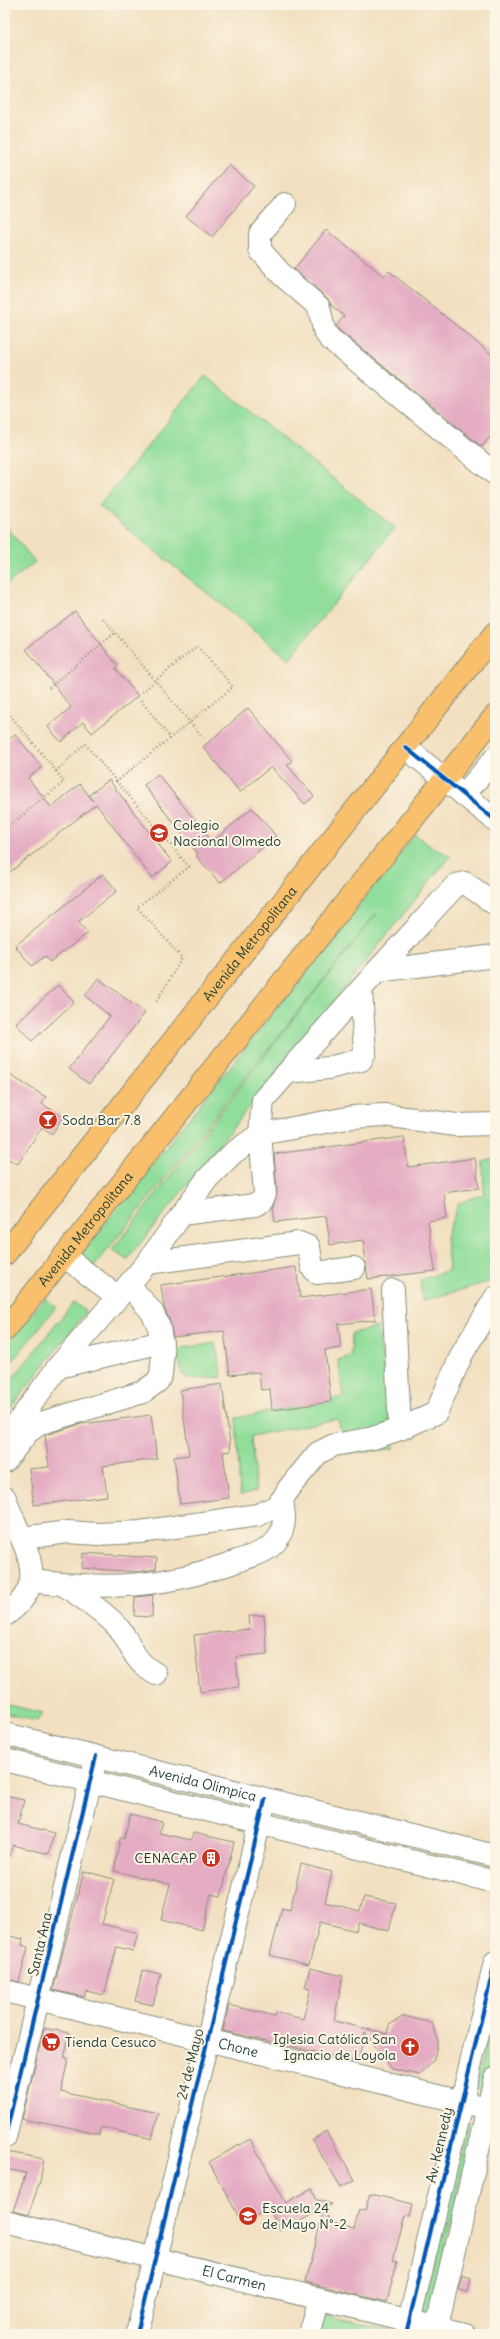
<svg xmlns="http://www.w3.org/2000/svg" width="500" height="2339" font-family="Delius,sans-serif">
  <rect width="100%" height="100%" fill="#fcf5e5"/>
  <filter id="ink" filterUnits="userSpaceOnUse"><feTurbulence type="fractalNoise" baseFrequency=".025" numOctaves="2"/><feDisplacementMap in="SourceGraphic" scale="8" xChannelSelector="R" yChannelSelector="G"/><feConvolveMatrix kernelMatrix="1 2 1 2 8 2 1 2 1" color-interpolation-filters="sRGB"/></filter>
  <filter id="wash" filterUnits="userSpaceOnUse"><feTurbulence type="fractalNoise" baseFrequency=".012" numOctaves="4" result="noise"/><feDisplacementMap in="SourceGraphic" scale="16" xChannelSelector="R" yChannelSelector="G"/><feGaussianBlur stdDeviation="0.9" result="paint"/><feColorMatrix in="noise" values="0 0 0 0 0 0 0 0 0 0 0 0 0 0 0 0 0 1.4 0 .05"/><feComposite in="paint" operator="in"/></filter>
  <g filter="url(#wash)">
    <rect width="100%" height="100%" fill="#f2e0c1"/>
    <g fill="#91de9b" stroke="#588e68">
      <path d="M205,376L395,528L289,659L99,506Z"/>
      <path d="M5,525L35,562L5,586Z"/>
      <path d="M415,835L430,846L450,856L127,1260L112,1250L377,913L94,1267L80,1255Z"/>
      <path d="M495,1159V1280L422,1301L420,1280L449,1270L446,1236L459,1203L484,1194L483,1162Z"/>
      <path d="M45,1298L56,1307L5,1370V1348Z"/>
      <path d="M74,1302L86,1312L5,1415V1388Z"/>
      <path d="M378,1327L394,1448L347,1454L338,1419L251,1436L256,1491L240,1495L236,1418L343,1397L338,1360L351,1356L352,1333Z"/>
      <path d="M215,1343L222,1377L189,1379L182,1374L177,1349Z"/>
      <path d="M5,1704L43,1713L37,1721L5,1713Z"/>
      <path d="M495,2004V2041L483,2091L480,2092L475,2088Z"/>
      <path d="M467,2121L474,2124L430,2311L427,2313L422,2309Z"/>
      <path d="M308,2313L392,2330L391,2334H302Z"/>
    </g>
    <g id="blocks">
      <g fill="#e5adc4">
        <path d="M228,165L254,186L212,237L186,216Z"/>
        <path d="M326,230L384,276L389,271L495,357V431L482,447L339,330L336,326L344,316L332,306L327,298L294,269Z"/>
        <path d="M75,611L118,666L115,668L138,696L92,733L83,722L61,742L48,727L71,707L26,649Z"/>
        <path d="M248,708L292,761L287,765L314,796L305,804L271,767L240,792L203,747Z"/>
        <path d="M15,734L42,767L28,778L51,807L80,784L93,801L89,795L109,780L172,862L152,878L96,804L5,876V743Z"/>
        <path d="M158,774L212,842L252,808L276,836L220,883L196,856L198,854L144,785Z"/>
        <path d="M103,874L117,891L78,922L88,933L50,962L45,956L32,966L15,946Z"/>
        <path d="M98,978L145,1013L89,1084L69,1069L110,1016L85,996Z"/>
        <path d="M58,985L74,1002L32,1041L16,1024Z"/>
        <path d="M5,1072L46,1097L42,1104L63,1117L52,1134L42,1127L18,1164L5,1157Z"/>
        <path d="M404,1137L408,1167L475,1158L479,1188L444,1193L447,1218L428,1221L435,1271L368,1279L363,1240L330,1245L326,1216L275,1222L273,1207L277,1193L274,1154Z"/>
        <path d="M296,1267L300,1298L371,1289L375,1320L338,1324L341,1348L325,1350L331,1402L272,1410L270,1389L261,1390L259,1372L230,1375L224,1331L173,1337L170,1322L164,1307L161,1285Z"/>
        <path d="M222,1384L231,1451L223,1452L229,1498L180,1504L174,1457L189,1455L180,1390Z"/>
        <path d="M151,1415L157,1459L103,1466L107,1496L34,1505L29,1469L49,1467L45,1435L81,1424Z"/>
        <path d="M83,1553L157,1558L156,1569L137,1572L82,1568Z"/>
        <path d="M153,1595L152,1617L134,1616L135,1597Z"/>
        <path d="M264,1615L267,1654L236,1657L239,1687L200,1692L194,1635L250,1629L249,1616Z"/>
        <path d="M5,1796L24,1800L18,1824L54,1833L49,1854L13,1845L9,1858L5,1857Z"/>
        <path d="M130,1814L162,1822L159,1833L191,1840L193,1833L234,1842L221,1896L211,1894L202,1930L161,1920L170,1884L114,1871L120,1838L124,1839Z"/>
        <path d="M301,1864L332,1872L325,1902L360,1911L364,1897L396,1903L389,1931L358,1923L356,1931L320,1922L309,1965L270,1955L282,1908L290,1910Z"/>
        <path d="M84,1871L114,1879L102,1924L138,1933L133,1951L117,1947L104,1995L86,1991L84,1997L53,1990Z"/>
        <path d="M5,1935L23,1939L22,1945L28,1947L19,1982L5,1979Z"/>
        <path d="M310,1968L343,1976L334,2021L387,2034L389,2025L404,2016L432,2023L438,2040L434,2060L420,2075L392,2069L365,2032L358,2062L223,2031L229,2005L275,2016L276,2012L303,2019L311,1988L305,1987Z"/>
        <path d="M143,1970L161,1974L153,2005L135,2001Z"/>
        <path d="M44,2028L70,2033L64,2058L68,2059L61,2092L158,2113L152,2139L101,2127L99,2134L22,2119Z"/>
        <path d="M326,2131L355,2180L341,2187L312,2140Z"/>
        <path d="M250,2139L286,2203L312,2188L317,2200L332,2204L281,2231L269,2209L242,2223L209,2162Z"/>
        <path d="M7,2152L44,2159L40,2182L28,2215L13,2211L26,2173L5,2169Z"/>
        <path d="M370,2194L413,2204L410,2217L405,2216L393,2260L397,2261L387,2302L305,2282L324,2209L332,2223L354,2229L359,2210L365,2211Z"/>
        <path d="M462,2275L471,2278L468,2292L458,2290Z"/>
      </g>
    </g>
  </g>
  <g filter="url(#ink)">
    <use href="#blocks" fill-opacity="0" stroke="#888e7a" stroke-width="1"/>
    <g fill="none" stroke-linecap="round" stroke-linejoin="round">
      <g stroke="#888e7a" stroke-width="24">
        <g id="minor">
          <path d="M285,204L260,234V250L283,276L319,307L324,330L329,338L495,474"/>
          <path d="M405,747L495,820"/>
          <path d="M464,795L495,758"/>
          <path d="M377,971L495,956"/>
          <path d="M289,1072L328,1068L361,1060L365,1052L361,990"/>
          <path d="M181,1214L255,1205L262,1201L265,1194L260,1134L263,1100L377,971L456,885L465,883L495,904"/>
          <path d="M147,1263L299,1243L309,1247L312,1267L317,1273L354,1268"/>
          <path d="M393,1290L400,1429"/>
          <path d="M118,1297L147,1263L207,1179L233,1153L260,1134L353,1117L384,1115L456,1125L495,1124"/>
          <path d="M58,1367L162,1342"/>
          <path d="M5,1440L58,1367L118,1297L64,1256"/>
          <path d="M5,1461L28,1432L41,1423L143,1392L158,1381L161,1374L163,1353L159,1327L152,1312L129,1285"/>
          <path d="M5,1498C18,1540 57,1581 5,1615"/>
          <path d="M22,1538L68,1532L98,1534L140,1532L258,1515L275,1507L282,1500L289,1488L318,1453L334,1445L373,1438L400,1429L436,1413L462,1354L495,1298"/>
          <path d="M31,1581C107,1590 165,1588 237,1561C252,1556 273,1551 280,1535C286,1523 284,1513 282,1500"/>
          <path d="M64,1585C81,1597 101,1609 116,1625C134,1645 129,1658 156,1674"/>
          <path id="s1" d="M5,1734L495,1856"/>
          <path d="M5,1760L495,1882"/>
          <path id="s2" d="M5,1991L495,2110"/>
          <path d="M5,2137L94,1767"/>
          <path id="s3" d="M5,2222L464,2334"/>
          <path d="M137,2334L265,1800"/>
          <path d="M309,2334L319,2299"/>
          <path d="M406,2334L495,1962"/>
          <path d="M435,2334L495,2078"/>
        </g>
      </g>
      <g stroke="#888e7a" stroke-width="24">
        <g id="highway">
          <path id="s4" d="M5,1254L495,633"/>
          <path id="s5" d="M5,1330L495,716"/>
        </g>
      </g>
      <g stroke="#888e7a" stroke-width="2.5" stroke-dasharray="1 3" stroke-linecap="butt">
        <path d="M103,618L203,738"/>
        <path d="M49,688L115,633"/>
        <path d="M141,700L170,738"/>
        <path d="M5,709L56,771L85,744L189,867L137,907L182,958L155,1004"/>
        <path d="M116,782L233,687L197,646L142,692"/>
        <path d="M5,829L64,782L56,771"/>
      </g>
      <use href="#minor" stroke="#fff" stroke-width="22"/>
      <use href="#highway" stroke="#f8bf6c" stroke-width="22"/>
      <g stroke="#fcf5e5" stroke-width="6">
        <g id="cycleway">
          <path d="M405,747L495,820"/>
          <path d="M5,2137L96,1756"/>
          <path d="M137,2334L265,1800"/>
          <path d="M406,2334L495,1962"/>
        </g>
      </g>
      <use href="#cycleway" stroke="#0057b8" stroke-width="4"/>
    </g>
  </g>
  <defs>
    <g id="school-disc" transform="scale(1)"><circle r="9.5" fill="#c8321e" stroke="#fcf5e5"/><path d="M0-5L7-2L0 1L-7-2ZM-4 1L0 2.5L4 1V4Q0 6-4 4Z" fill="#fff"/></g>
    <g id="bar-disc" transform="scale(1)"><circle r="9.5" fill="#c8321e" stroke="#fcf5e5"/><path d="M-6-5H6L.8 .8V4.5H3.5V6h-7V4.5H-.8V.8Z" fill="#fff"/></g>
    <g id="building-disc" transform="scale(1)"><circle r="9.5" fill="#c8321e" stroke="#fcf5e5"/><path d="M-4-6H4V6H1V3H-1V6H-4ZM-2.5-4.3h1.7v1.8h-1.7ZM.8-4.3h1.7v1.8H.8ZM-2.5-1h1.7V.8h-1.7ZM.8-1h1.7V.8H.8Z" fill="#fff"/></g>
    <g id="supermarket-disc" transform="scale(1)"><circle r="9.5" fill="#c8321e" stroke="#fcf5e5"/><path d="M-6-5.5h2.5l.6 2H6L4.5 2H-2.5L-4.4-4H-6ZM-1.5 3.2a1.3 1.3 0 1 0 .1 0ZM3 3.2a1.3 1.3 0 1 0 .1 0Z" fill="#fff"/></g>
    <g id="church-disc" transform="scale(1)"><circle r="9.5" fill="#c8321e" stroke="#fcf5e5"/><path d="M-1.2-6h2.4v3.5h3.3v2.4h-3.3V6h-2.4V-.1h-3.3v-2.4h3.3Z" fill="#fff"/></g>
  </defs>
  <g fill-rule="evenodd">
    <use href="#school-disc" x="159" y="833"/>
    <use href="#bar-disc" x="48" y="1120"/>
    <use href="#building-disc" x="211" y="1858"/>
    <use href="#supermarket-disc" x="51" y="2042"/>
    <use href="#church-disc" x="410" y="2047"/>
    <use href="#school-disc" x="248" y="2216"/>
  </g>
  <g text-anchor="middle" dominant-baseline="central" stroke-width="4" stroke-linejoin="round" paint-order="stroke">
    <g font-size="14" fill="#1f3d34" stroke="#fcf5e5" text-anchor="start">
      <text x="173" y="825">Colegio<tspan x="173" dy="16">Nacional Olmedo</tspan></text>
      <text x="62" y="1120">Soda Bar 7.8</text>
      <text x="197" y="1858" text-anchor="end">CENACAP</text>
      <text x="396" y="2039" text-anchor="end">Iglesia Católica San<tspan x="396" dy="16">Ignacio de Loyola</tspan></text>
      <text x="65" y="2042">Tienda Cesuco</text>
      <text x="262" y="2208">Escuela 24<tspan x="262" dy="16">de Mayo N°-2</tspan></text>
    </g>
    <g font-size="14" fill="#1f3d34" stroke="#fcf5e5">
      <text stroke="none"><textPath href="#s4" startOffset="395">Avenida Metropolitana</textPath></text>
      <text stroke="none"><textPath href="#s5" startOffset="129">Avenida Metropolitana</textPath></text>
      <text stroke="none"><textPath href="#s1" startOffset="204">Avenida Olimpica</textPath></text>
      <text transform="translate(40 1944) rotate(-77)">Santa Ana</text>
      <text stroke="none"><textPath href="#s2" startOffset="240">Chone</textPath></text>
      <text transform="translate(190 2064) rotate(-76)">24 de Mayo</text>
      <text transform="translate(439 2145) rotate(-77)">Av. Kennedy</text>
      <text stroke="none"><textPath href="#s3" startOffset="236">El Carmen</textPath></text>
    </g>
  </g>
  <rect width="500" height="2339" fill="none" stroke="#fcf5e5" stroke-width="20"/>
</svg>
